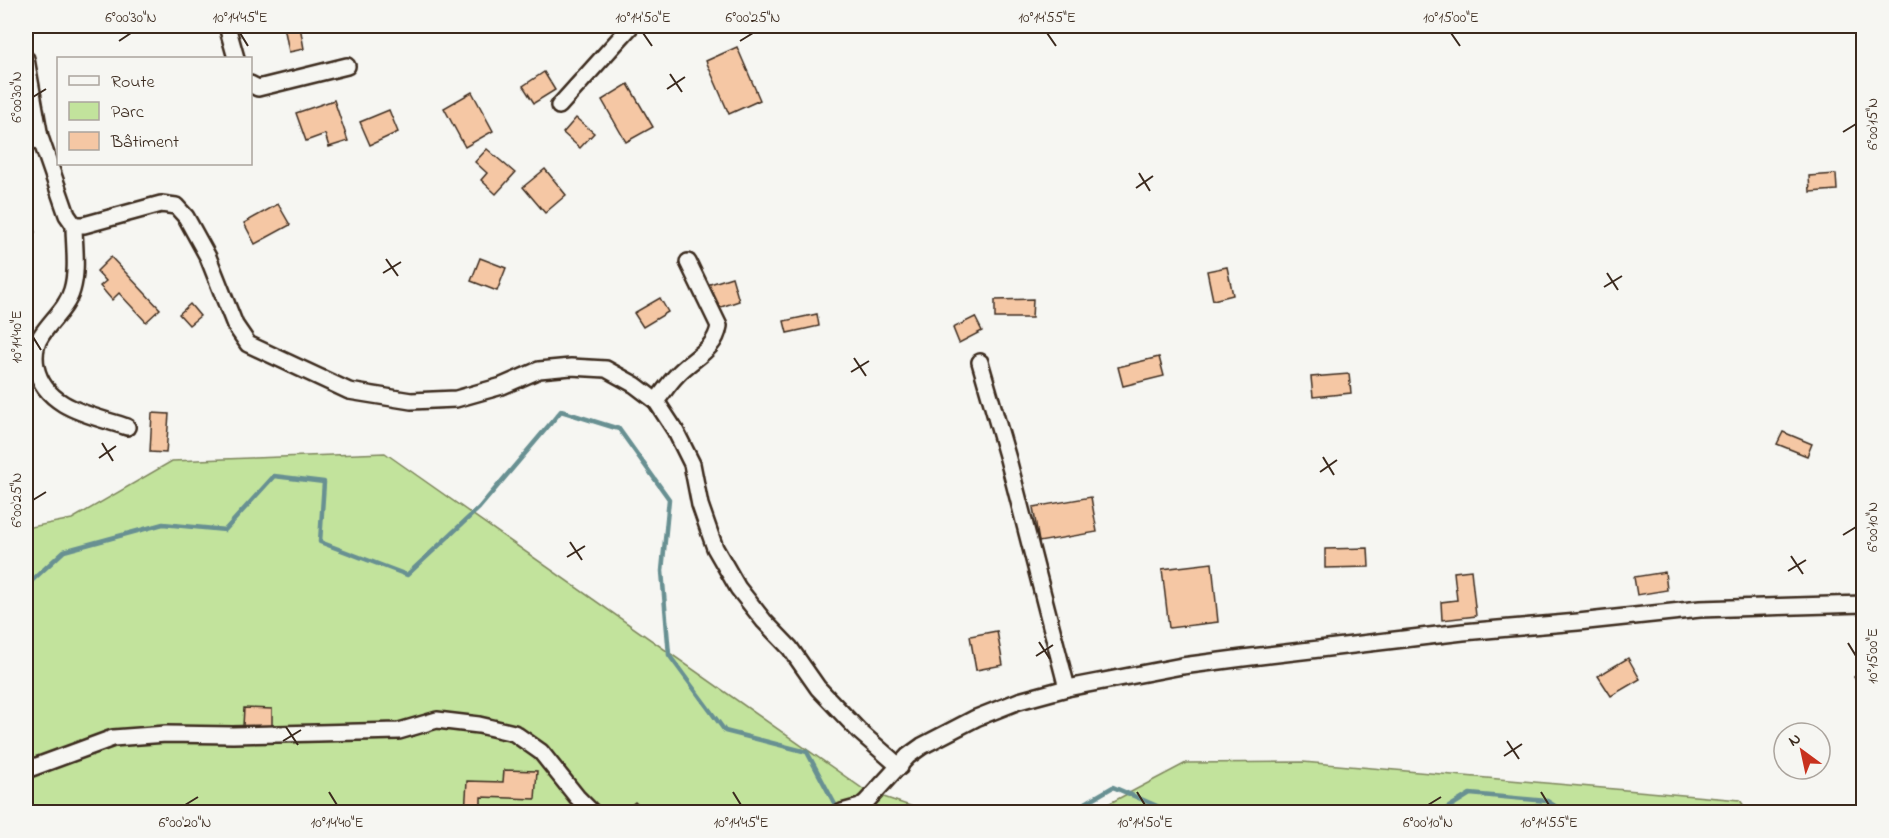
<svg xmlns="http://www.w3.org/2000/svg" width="1889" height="838" font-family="'Indie Flower',sans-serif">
  <rect width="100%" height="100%" fill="#f6f6f2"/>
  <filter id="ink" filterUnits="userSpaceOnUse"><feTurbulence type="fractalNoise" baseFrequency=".0167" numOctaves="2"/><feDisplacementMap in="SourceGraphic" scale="12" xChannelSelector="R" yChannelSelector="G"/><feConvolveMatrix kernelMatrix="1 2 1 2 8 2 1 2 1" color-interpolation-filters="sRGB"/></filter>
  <g filter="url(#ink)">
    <g fill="#c2e39c" stroke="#7e865d" stroke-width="1.5">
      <path d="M385,453L866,791L928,812H26V528L72,519L172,461Z"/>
      <path d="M1303,762L1740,800L1748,812H1093L1186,763Z"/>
    </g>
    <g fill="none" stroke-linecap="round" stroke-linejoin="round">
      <g stroke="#679092" stroke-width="4.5">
        <path d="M26,586L64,551L163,524L225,530L274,476L324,482L320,542L407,575L479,508L561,411L619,429L669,499L662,571L669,655L725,731L807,752L839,812"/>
        <path d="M1070,812L1113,787L1164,809L1167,812"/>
        <path d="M1441,812L1470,794L1547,801L1564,812"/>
      </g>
    </g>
    <g fill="#f5c7a4" stroke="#3b2a1e" stroke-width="1.5">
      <path d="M284,26H300L304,49L289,52Z"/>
      <path d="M737,47L760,100L729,114L706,61Z"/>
      <path d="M544,72L555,90L534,103L523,86Z"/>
      <path d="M628,84L653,127L626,142L602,100Z"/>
      <path d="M472,92L493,131L465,147L444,108Z"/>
      <path d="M334,100L348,141L329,147L325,134L306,141L296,113Z"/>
      <path d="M389,110L398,132L370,145L360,122Z"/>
      <path d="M576,118L594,133L580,148L563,133Z"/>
      <path d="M487,149L515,173L496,194L481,180L487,173L475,162Z"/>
      <path d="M545,169L566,195L545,213L523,187Z"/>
      <path d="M1836,174L1837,190L1810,192L1809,176Z"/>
      <path d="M278,204L290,225L255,244L244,223Z"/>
      <path d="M29,219L35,232L26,236V221Z"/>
      <path d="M111,257L160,309L146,322L119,293L112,300L100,286L106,281L97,271Z"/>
      <path d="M480,258L506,268L497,291L471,281Z"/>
      <path d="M1227,267L1233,295L1213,300L1207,271Z"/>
      <path d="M732,277L739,301L715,309L707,285Z"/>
      <path d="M660,298L668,312L643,327L634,313Z"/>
      <path d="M1033,299L1032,318H995V300Z"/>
      <path d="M190,304L200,316L189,325L179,314Z"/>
      <path d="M817,314L819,326L787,333L784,321Z"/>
      <path d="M975,317L982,331L959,343L953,328Z"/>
      <path d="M1159,357L1164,376L1123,386L1118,367Z"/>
      <path d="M1349,374L1351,393L1313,397L1311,377Z"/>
      <path d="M152,413L169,414L166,453L150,452Z"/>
      <path d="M1783,432L1812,444L1807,456L1777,444Z"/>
      <path d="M1091,497L1097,532L1039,542L1033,507Z"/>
      <path d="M1368,548L1369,567L1325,568V549Z"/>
      <path d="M1212,563L1218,622L1169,628L1162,569Z"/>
      <path d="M1471,570L1476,616L1442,620L1441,602L1457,600L1454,572Z"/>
      <path d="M1665,572L1667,590L1637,595L1634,577Z"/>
      <path d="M997,631L1003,665L976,670L970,636Z"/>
      <path d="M1628,658L1640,679L1611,696L1598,676Z"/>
      <path d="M1864,671V692L1854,677Z"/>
      <path d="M244,708L272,709V727L243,726Z"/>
      <path d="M504,770L537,771L535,799L481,797V812H465L467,781L503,782Z"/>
      <path d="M635,802L642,809L638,812H623Z"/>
    </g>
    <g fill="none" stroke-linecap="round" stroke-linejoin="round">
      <g stroke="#3b2a1e" stroke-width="20">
        <g id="minor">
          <path d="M227,26L236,58"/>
          <path d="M26,59L40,137L26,144"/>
          <path d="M250,84L258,88L347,66"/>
          <path d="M559,106L631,26"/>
          <path d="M40,137L67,215L74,225H84L161,204L176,206L186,217L208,257L235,325L248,344L349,391L411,401L456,399L502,386L539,370L571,367L606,369L635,385L656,401L675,430L692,464L700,505L715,548L738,588L764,621L790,648L818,688L860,732L900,767"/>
          <path d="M74,225C74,245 78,270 72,290C67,308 51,320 41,336C35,345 34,356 36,367C45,409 92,415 127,427"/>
          <path d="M980,362L1008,459L1067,688"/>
          <path d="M656,401C663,393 669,383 677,375C692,358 715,351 719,326L688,262"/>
          <path d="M26,770L113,738L166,734L233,735L399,731L437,720L479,725L514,733L541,752L577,797L592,812"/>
          <path d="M842,812L860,807L866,802L908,756L922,746L976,718L1019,701L1067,688L1182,666L1243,658L1463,632L1578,622L1700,609L1864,604"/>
        </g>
      </g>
      <use href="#minor" stroke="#f6f6f2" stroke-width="15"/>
    </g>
  </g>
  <path fill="none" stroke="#3b2a1e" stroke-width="2" d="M240,33L248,46M643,33L652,46M1047,33L1056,46M1451,33L1460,46M119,41L131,33M740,41L753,33M670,74L682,92M667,89L685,77M33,97L46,89M1843,132L1856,124M1139,173L1150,191M1136,188L1153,176M386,259L398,276M383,273L401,262M1607,273L1618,290M1604,287L1622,276M33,337L41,350M854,358L866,376M851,372L869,361M102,443L113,461M1323,457L1334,475M99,458L116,446M1320,472L1337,460M33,500L46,492M1843,535L1856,527M570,542L582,560M1791,556L1803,574M567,557L585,546M1788,571L1806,560M1039,642L1050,659M1848,643L1856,656M1036,656L1053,645M286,727L298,745M283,741L301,730M1507,741L1519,759M1504,756L1522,744M329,792L337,805M733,792L741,805M1137,792L1145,805M1541,792L1549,805M185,805L198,797M1428,805L1441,797"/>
  <rect width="1889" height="838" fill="none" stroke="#f6f6f2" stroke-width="66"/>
  <rect x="57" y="57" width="195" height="108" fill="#f6f6f2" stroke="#aba49d" stroke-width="1.5"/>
  <rect x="69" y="76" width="30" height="9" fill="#f6f6f2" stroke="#aba49d" stroke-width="1.5"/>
  <text x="111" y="87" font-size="18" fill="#3b2a1e">Route</text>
  <rect x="69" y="102" width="30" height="18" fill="#c2e39c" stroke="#aba49d" stroke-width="1.5"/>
  <text x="111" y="117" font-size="18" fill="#3b2a1e">Parc</text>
  <rect x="69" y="132" width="30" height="18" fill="#f5c7a4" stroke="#aba49d" stroke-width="1.5"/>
  <text x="111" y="147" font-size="18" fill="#3b2a1e">Bâtiment</text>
  <g transform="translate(1802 751) rotate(327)"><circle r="28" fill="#f6f6f2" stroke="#aba49d" stroke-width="1.5"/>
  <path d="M0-4.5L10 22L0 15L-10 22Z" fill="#c8321e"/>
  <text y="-9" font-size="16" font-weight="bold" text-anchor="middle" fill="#3b2a1e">N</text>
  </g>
  <rect x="33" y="33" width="1823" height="772" fill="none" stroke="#3b2a1e" stroke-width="2"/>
  <g font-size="15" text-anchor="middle" fill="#3b2a1e">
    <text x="131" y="22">6°00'30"N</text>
    <text x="240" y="22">10°14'45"E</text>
    <text x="643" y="22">10°14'50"E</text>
    <text x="753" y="22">6°00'25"N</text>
    <text x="1047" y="22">10°14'55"E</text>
    <text x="1451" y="22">10°15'00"E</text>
    <text transform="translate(16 97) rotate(-90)" y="5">6°00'30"N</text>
    <text transform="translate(1872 124) rotate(-90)" y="5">6°00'15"N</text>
    <text transform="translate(16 337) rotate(-90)" y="5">10°14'40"E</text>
    <text transform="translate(16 500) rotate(-90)" y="5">6°00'25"N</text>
    <text transform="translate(1872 527) rotate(-90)" y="5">6°00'10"N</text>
    <text transform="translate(1872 656) rotate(-90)" y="5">10°15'00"E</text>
    <text x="185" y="827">6°00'20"N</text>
    <text x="337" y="827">10°14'40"E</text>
    <text x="741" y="827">10°14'45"E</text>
    <text x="1145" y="827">10°14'50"E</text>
    <text x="1428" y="827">6°00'10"N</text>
    <text x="1549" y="827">10°14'55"E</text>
  </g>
</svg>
